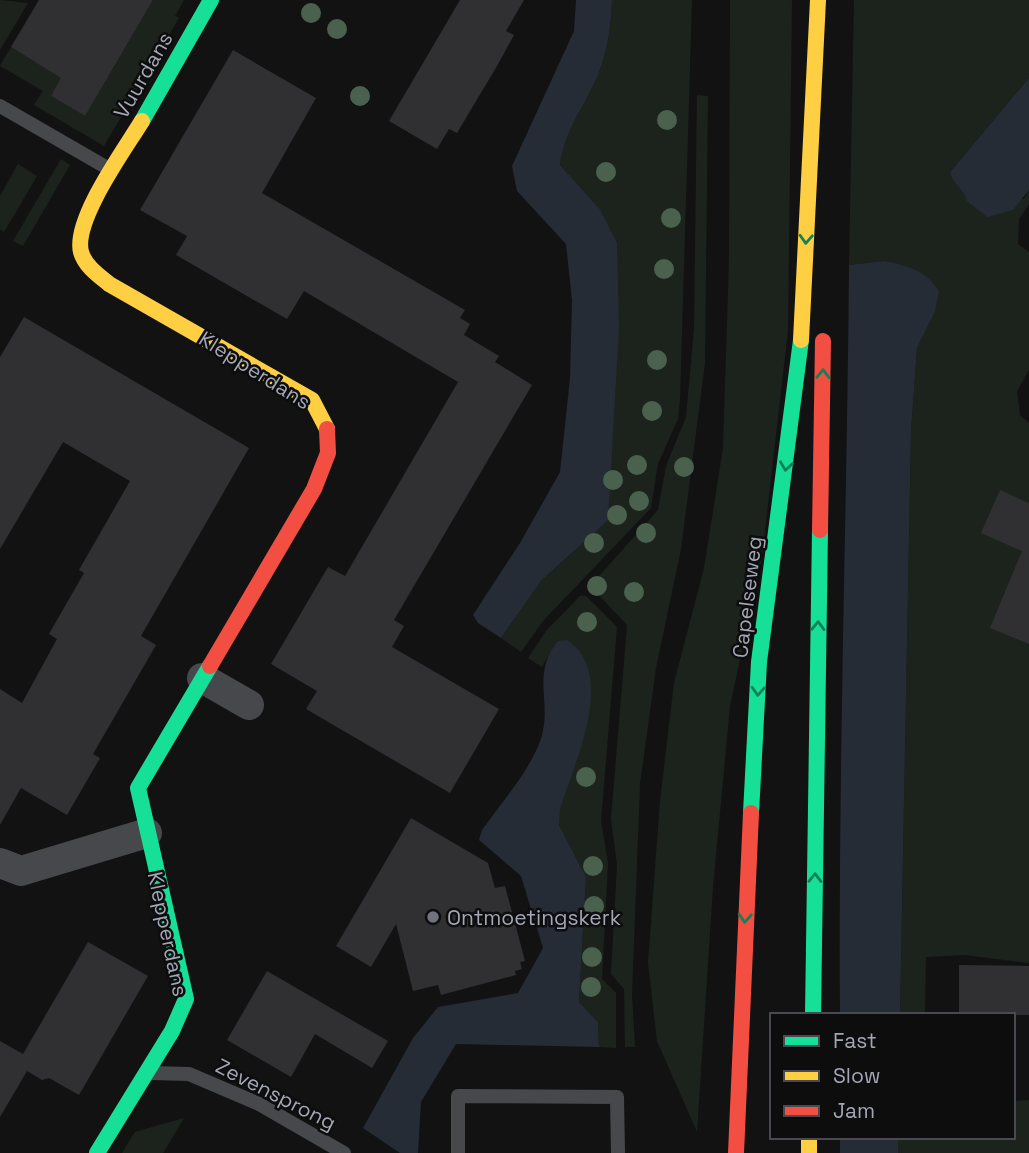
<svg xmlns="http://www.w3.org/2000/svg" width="1029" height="1153" font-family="'Space Grotesk',sans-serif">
  <rect width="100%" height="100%" fill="#121213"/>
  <g fill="#1c231d">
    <path d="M0,0L28,3L0,50Z"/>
    <path d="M107,0L51,96L85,116L153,0H184L175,16L179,18L104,146L34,105L43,91L0,66L11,47L35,62Z"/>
    <path d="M612,0H692L680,399L678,419L658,464L651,508L543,621L521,652L501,638L541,581L570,555L599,208L560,165C565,129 584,108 598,75C608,50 611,26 612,0Z"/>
    <path d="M730,0H792L788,330L762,557L730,706L713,887L697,1132L657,1041L648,963L660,801L674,683L704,568L723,448L729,261Z"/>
    <path d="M854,0H1029V78L950,172C955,197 1004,196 1024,199L1029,190V204L1019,219L1018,244L1029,252V370L1017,391L1020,415L1029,423V963L965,955L926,957L925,1015H900L911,432L917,348L935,312L884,261L849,265Z"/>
    <path d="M697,95L708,96L705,363L681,549L656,668L640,784L632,995L635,1047H625L624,989L611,974L617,865L611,819L627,625L595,591L592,584L658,510L666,466L686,417L694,329Z"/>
    <path d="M61,159L70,165L23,246L13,241Z"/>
    <path d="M18,164L37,176L4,232L0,229V196Z"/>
    <path d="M580,596H586L617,627L601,821L608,863L602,979L616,993V1048L599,1047L598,1022L579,1002L586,877L559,825L554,647L542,667L528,658L546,631Z"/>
    <path d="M1029,1100V1153H898V1137H1013V1101Z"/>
    <path d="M184,1118L163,1153H122L135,1132Z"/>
  </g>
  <g fill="#252c35">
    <path d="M576,0H612C611,26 608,50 598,75C584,108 565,129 560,165L599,208L617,243L619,328L608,520L541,581L501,638L478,623L473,615L520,543L560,472L570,378L572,300L566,244L517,191L512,166L574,31Z"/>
    <path d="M1029,78V190L1013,210L987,217L967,201C964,188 952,184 950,172Z"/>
    <path d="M884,261C908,266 925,270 939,291L935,312L917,348L911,432L900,1015H840C838,765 847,515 849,265Z"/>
    <path d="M567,640C618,673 574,764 560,809L559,825L586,877L579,1002L598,1022L599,1047L456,1044L421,1102L418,1153H400L363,1128L413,1038L438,1007L518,993L543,948L521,876L479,840L482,830C501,803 527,774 539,744C555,705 529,676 558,641Z"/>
    <rect x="840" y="1137" width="58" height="16"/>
  </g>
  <g fill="#303032">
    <path d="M39,0H153L85,116L51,96L61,78L11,47Z"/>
    <path d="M460,0H524L506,31L514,35L497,66L457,133L449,129L437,149L389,121Z"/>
    <path d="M233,50L316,98L262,193L465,310L460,318L470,324L464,335L499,356L495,362L532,385L394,620L404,626L392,647L499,709L450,793L306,709L317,691L271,664L328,567L345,576L458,382L304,291L287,319L176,255L187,236L140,210Z"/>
    <path d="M24,317L249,448L141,636L156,645L93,754L100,758L67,815L21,788L0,825V689L22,703L57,639L49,634L84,573L79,570L130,481L63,442L0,549V357Z"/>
    <path d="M1000,490L1029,503V644L990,628L1022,551L981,533Z"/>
    <path d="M411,818L488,863L495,888L505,886L525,961L520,962L522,969L515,971L516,975L441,995L438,985L413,991L396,924L371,967L336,946Z"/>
    <path d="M88,942L148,976L79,1095L49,1078L42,1080L27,1071L0,1117V1041L23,1054Z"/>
    <path d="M959,965L1029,966V1015H959Z"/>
    <path d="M267,971L388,1041L372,1068L315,1034L291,1077L227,1040Z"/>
  </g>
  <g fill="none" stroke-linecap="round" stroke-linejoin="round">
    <g stroke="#46484c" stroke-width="14">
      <path d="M0,106L111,170"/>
      <path d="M151,1073L189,1074L259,1104L344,1153"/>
      <path d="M458,1153V1096L617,1097L618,1153"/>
    </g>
    <g stroke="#46484c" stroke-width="30">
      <path d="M202,678L249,705"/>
      <path d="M0,863L21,871L147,833"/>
    </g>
    <g stroke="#16e098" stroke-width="16">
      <path d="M142,121L211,0"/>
      <path d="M751,813L759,662L801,340"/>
      <path d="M813,1015L820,530"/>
      <path d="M97,1153L172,1031L186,999L138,788L210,666"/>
    </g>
    <g stroke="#ffcf43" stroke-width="16">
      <path d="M142,121C125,149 73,220 81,252C85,266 98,275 109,284L312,400L327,429"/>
      <path d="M801,340L818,0"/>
      <path d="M809,1137V1153"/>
    </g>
    <g stroke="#f24e42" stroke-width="16">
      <path d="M820,530L823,341"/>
      <path d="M210,666L314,489L328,453L327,429"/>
      <path d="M736,1153L751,813"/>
    </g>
  </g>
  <g fill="#4a614e">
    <circle cx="311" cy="13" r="10"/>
    <circle cx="337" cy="29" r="10"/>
    <circle cx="360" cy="96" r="10"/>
    <circle cx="667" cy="120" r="10"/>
    <circle cx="606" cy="172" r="10"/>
    <circle cx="671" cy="218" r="10"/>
    <circle cx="664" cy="269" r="10"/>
    <circle cx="657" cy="360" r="10"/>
    <circle cx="652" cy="411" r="10"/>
    <circle cx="637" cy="465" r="10"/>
    <circle cx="684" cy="467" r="10"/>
    <circle cx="613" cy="480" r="10"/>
    <circle cx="639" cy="501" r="10"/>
    <circle cx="617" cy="515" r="10"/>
    <circle cx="646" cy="533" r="10"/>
    <circle cx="594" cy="543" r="10"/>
    <circle cx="597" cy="586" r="10"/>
    <circle cx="634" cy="592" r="10"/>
    <circle cx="587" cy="622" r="10"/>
    <circle cx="586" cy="777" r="10"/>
    <circle cx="593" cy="866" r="10"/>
    <circle cx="594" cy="906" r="10"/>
    <circle cx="592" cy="957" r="10"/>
    <circle cx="591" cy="987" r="10"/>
  </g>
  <defs><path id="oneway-chevron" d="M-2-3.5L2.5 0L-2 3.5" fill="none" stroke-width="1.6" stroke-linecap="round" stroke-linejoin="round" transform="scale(1.75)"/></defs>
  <g stroke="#12815a">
    <use href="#oneway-chevron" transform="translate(806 239) rotate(93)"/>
    <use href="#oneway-chevron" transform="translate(823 374) rotate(-89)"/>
    <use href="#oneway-chevron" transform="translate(786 466) rotate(98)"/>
    <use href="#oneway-chevron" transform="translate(818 626) rotate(-89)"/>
    <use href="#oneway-chevron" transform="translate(758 691) rotate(93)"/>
    <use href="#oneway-chevron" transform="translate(815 878) rotate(-89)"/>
    <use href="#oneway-chevron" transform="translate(745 918) rotate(93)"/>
  </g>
  <circle fill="#70727c" stroke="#0d0d0e" stroke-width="2.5" cx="433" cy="917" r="7"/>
  <g text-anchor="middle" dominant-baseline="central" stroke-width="5" stroke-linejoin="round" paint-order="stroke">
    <g font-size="21" fill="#a2a6b5" stroke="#0d0d0e">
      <text transform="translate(143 75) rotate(-60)">Vuurdans</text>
      <text transform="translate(255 370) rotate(32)">Klepperdans</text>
      <text transform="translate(747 597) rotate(-83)">Capelseweg</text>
      <text transform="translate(168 934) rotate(78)">Klepperdans</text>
      <text transform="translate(276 1094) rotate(27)">Zevensprong</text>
    </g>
    <g font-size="21" fill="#a2a6b5" stroke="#0d0d0e" text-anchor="start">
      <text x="447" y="917">Ontmoetingskerk</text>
    </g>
  </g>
  <rect x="770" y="1013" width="245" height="126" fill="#0d0d0e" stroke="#494a51" stroke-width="2"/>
  <rect x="784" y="1036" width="35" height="10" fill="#16e098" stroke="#494a51" stroke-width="2"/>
  <text x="833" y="1048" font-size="21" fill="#a2a6b5">Fast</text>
  <rect x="784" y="1071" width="35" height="10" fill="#ffcf43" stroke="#494a51" stroke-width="2"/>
  <text x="833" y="1083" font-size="21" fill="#a2a6b5">Slow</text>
  <rect x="784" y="1106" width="35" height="10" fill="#f24e42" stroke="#494a51" stroke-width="2"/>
  <text x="833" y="1118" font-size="21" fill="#a2a6b5">Jam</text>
</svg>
